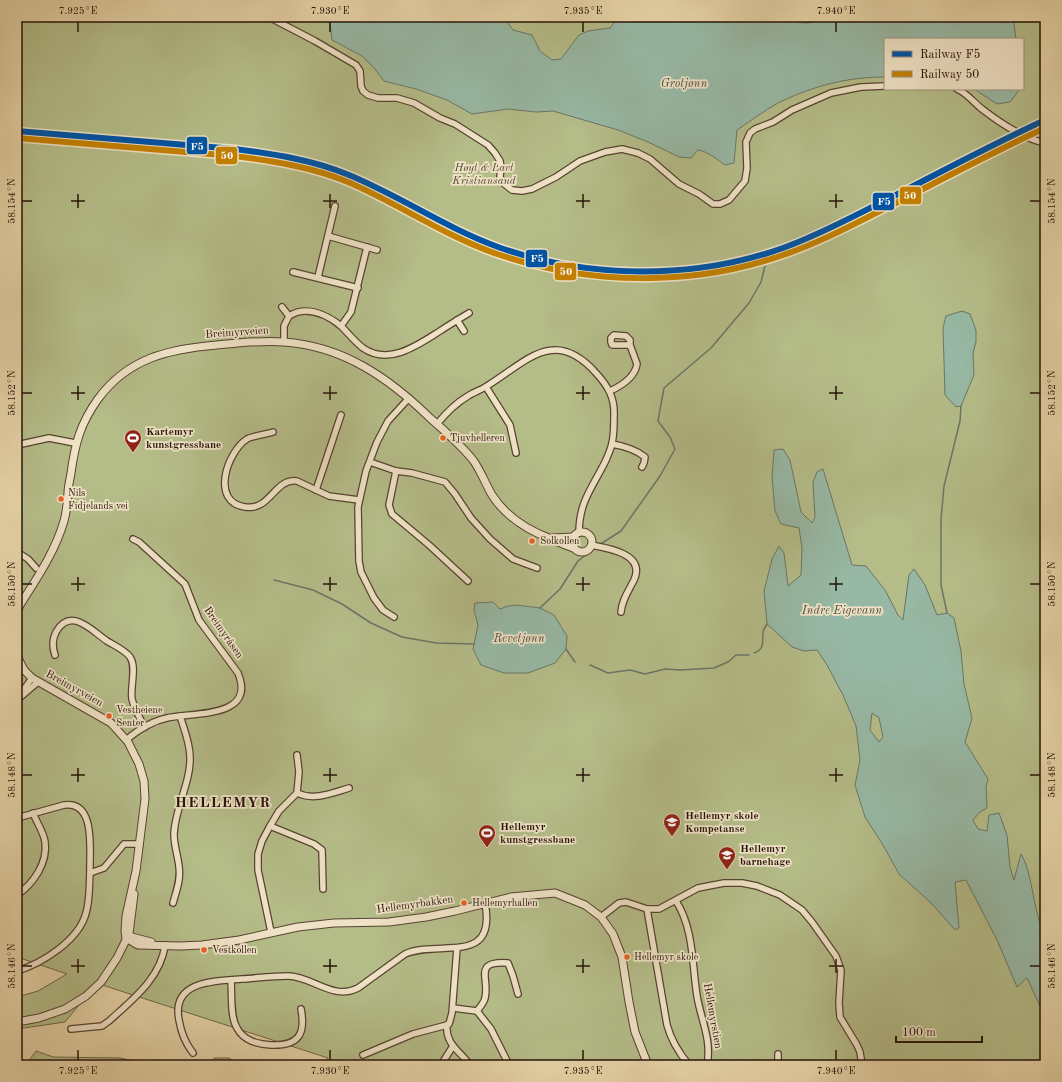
<svg xmlns="http://www.w3.org/2000/svg" width="1062" height="1082" font-family="'Old Standard TT',serif">
  <rect width="100%" height="100%" fill="#e6d3a7"/>
  <filter id="stains"><feTurbulence type="fractalNoise" baseFrequency=".005" numOctaves="4"/><feColorMatrix values="0 0 0 0 .2 0 0 0 0 .09 0 0 0 0 .02 0 0 0 .5 -.17"/></filter>
  <radialGradient id="worn" r=".72"><stop offset=".6" stop-color="#630" stop-opacity="0"/><stop offset="1" stop-color="#630" stop-opacity=".3"/></radialGradient>
  <g fill="#b4bc88" stroke="#6d6848" fill-rule="evenodd">
    <path d="M17,17H1045V1065H309L325,1064L328,1058L96,983L93,988L65,1022L17,1029V997L38,991L67,974L17,957ZM885,39H1023V89H885Z"/>
    <path d="M36,1051L53,1057L120,1058L154,1065H27L28,1062Z"/>
    <path d="M214,1058H229L240,1065H211Z"/>
  </g>
  <g fill="#97b8a4" stroke="#6a7666" fill-rule="evenodd">
    <path d="M324,17H505V19L513,30L532,35L540,51L552,60L561,59L579,35L588,31L610,28L618,17H787C801,25 810,25 824,17H1013L1016,39H885V77C847,77 813,86 778,103C764,111 750,121 737,130L734,163L725,165C716,159 709,152 698,150L691,158L679,157L648,142L618,130L553,111L536,112L508,109L472,114L447,100L416,89L384,81L375,69L362,56L332,40L330,23Z"/>
    <path d="M974,89H1020L1010,102L997,104Z"/>
    <path d="M962,311L970,314L976,330V342L973,353L974,375L961,406L956,407L945,395L943,328L946,316Z"/>
    <path d="M783,449L790,460L801,512L812,523L815,517L813,482L817,472L823,469L852,565L866,566L885,590L898,615L903,620L909,575L914,569L925,585L937,615L947,613L954,618L961,651L964,684L972,718L965,742L988,779L986,787L987,808L980,812L973,820L978,829L987,831L989,815L999,813L1007,835L1010,867L1014,880L1021,854C1025,861 1027,867 1029,875C1034,895 1036,917 1045,936V1017L1027,978L1017,987L997,940L966,880L955,882L959,928L955,930L932,904L899,874L883,845L865,817L855,785L860,760L856,726L843,695L827,665L817,650L804,651L792,647L767,624L764,591L772,559L779,546L784,553L788,586L801,575L802,548L799,528L781,524L775,511L772,477L774,450ZM872,713L879,718L883,737L879,742L870,730Z"/>
    <path d="M493,602L500,609L508,606L516,605L540,608L554,615L567,636L566,649L555,663L528,673H504L481,665L473,649L478,625L474,610L475,603Z"/>
  </g>
  <g fill="none" stroke-linecap="round" stroke-linejoin="round">
    <g stroke="#6a7666" stroke-width="1.5">
      <path d="M599,545L621,531L660,476L675,449L670,437L658,421L664,388L711,348L749,303L761,282L765,266"/>
      <path d="M274,580L313,590L342,604L371,623L402,637L436,643L474,644"/>
      <path d="M540,608L560,589L578,561L595,548"/>
      <path d="M947,613L941,585V519L944,486L960,421L961,406"/>
      <path d="M566,649L575,662"/>
      <path d="M754,653C765,649 762,643 763,633C763,630 765,627 767,624"/>
      <path d="M590,665L608,673L630,670L645,674L665,669L680,670L714,668L728,662L736,655H749"/>
    </g>
    <g stroke="#564330" stroke-width="8">
      <g id="minor">
        <path d="M269,17L315,41L356,65L360,71L361,86L363,91L368,95L378,98H397L414,103L440,118L455,124L488,145L495,153L500,161L501,167L500,177L502,182L512,190L522,191L532,189L556,177L580,161L605,152L622,149L638,153L650,159L679,184L699,194L713,204H720L729,200L745,181L747,168L746,142L750,133L755,129L773,122L792,110L831,93L861,87L885,86"/>
        <path d="M957,89C967,93 973,102 982,109C1000,123 1022,138 1045,143"/>
        <path d="M328,236L377,250"/>
        <path d="M293,272L358,288"/>
        <path d="M318,277L335,206"/>
        <path d="M282,307L289,316L284,326V342"/>
        <path d="M289,316C307,305 327,315 341,326L351,312L367,247"/>
        <path d="M457,320L464,331"/>
        <path d="M341,326C348,333 355,342 363,348C389,366 418,345 440,331C449,325 459,319 469,313"/>
        <path d="M486,387L510,425L516,453"/>
        <path d="M610,391C621,386 635,377 637,364L630,345V340L626,336L614,335L611,338V342L612,345H630"/>
        <path d="M17,413V415"/>
        <path d="M437,424C446,413 456,403 468,396C474,392 481,390 487,386C526,362 554,326 596,373C608,386 615,398 614,416C614,425 614,435 612,443C611,449 608,455 606,460C593,487 579,501 579,533"/>
        <path d="M273,432C267,434 252,436 247,439C227,452 210,502 245,507C271,511 274,478 297,481L329,496L359,500"/>
        <path d="M612,444C624,446 635,449 645,457L644,463L642,467"/>
        <path d="M17,445L49,438L75,443"/>
        <path d="M370,462L396,471L412,473L445,482L455,494L471,518L490,539L513,559L537,568"/>
        <path d="M396,471L389,505L392,514L429,545L468,581"/>
        <path d="M316,490L341,415"/>
        <path d="M591,545C608,548 646,554 634,580C628,592 622,600 621,612"/>
        <path d="M17,552L28,559L36,568"/>
        <path d="M394,617L383,610L374,598L361,572L359,561L358,507L366,471L377,442L388,421L409,398"/>
        <path d="M55,655C52,647 52,640 56,632C71,606 92,631 107,641C115,646 125,650 130,657C137,667 130,687 132,699C134,709 140,719 145,727"/>
        <path d="M17,699L32,678"/>
        <path d="M17,700L38,682"/>
        <path d="M126,740C138,730 152,721 167,718C192,712 257,719 238,673L199,620L185,584L139,542L133,539"/>
        <path d="M297,793L299,772L297,755"/>
        <path d="M17,818L64,805C97,800 89,853 90,873"/>
        <path d="M270,826L314,844L322,850L323,889"/>
        <path d="M17,895C33,884 48,863 45,842C44,833 37,823 33,813"/>
        <path d="M676,901C694,929 692,965 697,996C701,1020 712,1040 707,1065"/>
        <path d="M173,903C176,892 181,880 179,867C178,856 174,846 174,834C175,808 191,782 190,757C190,743 184,729 180,716"/>
        <path d="M647,909L667,1025C671,1040 679,1053 689,1065"/>
        <path d="M601,917L619,903L626,902L647,909H659L698,888L724,883H742L757,886L780,895L802,910L812,922L836,956L841,970L839,1003L840,1017L857,1045L860,1052L862,1065"/>
        <path d="M271,932L258,870V854L262,841L270,826L279,811L297,793C314,801 332,793 349,788"/>
        <path d="M457,948L452,1013L449,1024L447,1025C445,1044 460,1051 470,1065"/>
        <path d="M17,971C43,963 79,940 86,913C90,900 89,886 90,873L104,868L124,844H140"/>
        <path d="M231,980C232,993 230,1017 237,1028C244,1041 257,1044 271,1045C298,1046 306,1035 301,1009"/>
        <path d="M453,1008L477,1011L491,1029L509,1065"/>
        <path d="M477,1011C480,1007 484,1003 485,998C490,978 472,961 508,963L513,976L518,994"/>
        <path d="M71,1029L102,1026L109,1021C132,1000 161,978 165,945"/>
        <path d="M193,1053C185,1043 181,1032 179,1020C171,980 216,981 242,979C257,978 273,976 288,976C312,976 333,1001 358,988L405,954C439,939 497,967 485,903"/>
        <path d="M363,1055L413,1034L447,1025"/>
        <path d="M441,1065L453,1046"/>
        <path d="M778,1065V1054"/>
      </g>
    </g>
    <g stroke="#564330" stroke-width="9">
      <g id="tertiary">
        <circle cx="582" cy="542" r="10"/>
        <path d="M552,538L574,537"/>
        <path d="M17,613L20,605C37,578 55,552 64,521C67,511 67,502 68,493C68,486 70,480 71,473C75,444 80,424 98,399C128,358 169,349 217,345C239,343 262,340 284,342C343,346 389,378 430,418C445,431 460,444 473,460C481,471 485,483 492,495C506,517 527,530 551,539C559,542 566,546 574,548"/>
        <path d="M17,656L24,670L32,678L111,723L128,742L139,764L144,781L145,799L136,871L126,916L125,931L126,938"/>
        <path d="M126,938L138,945L180,946L202,945L239,940L298,927L334,923L389,922L426,917L455,911L511,897L555,893L585,905L601,917L613,934L622,957L629,1002L635,1032L648,1065"/>
        <path d="M127,938L132,937L151,942"/>
        <path d="M17,1022L39,1018L65,1009L86,996L101,982L117,958L129,934L134,894"/>
      </g>
    </g>
    <use href="#minor" stroke="#efe2c6" stroke-width="5.5"/>
    <use href="#tertiary" stroke="#efe2c6" stroke-width="7"/>
    <g stroke="#efe2c6" stroke-width="9">
      <path id="rail-1" d="M17,131L235,149C274,154 313,160 349,175C400,196 446,228 498,247C588,279 693,280 783,248C819,235 852,217 886,200C939,173 991,145 1045,120"/>
    </g>
    <g stroke="#efe2c6" stroke-width="9">
      <path id="rail-2" d="M17,138L234,156C273,161 312,167 348,182C399,204 445,236 497,254C588,285 692,287 783,255C819,243 852,225 886,208C939,181 991,153 1045,128"/>
    </g>
    <use href="#rail-1" stroke="#0054a6" stroke-width="6"/>
    <use href="#rail-2" stroke="#c38102" stroke-width="6"/>
  </g>
  <path fill="none" stroke="#261308" stroke-width="1.5" d="M78,22V32M330,22V32M583,22V32M836,22V32M78,194V208M330,194V208M583,194V208M836,194V208M22,201H32M71,201H85M323,201H337M576,201H590M829,201H843M1030,201H1040M78,386V400M330,386V400M583,386V400M836,386V400M22,393H32M71,393H85M323,393H337M576,393H590M829,393H843M1030,393H1040M78,577V591M330,577V591M583,577V591M836,577V591M22,584H32M71,584H85M323,584H337M576,584H590M829,584H843M1030,584H1040M78,768V782M330,768V782M583,768V782M836,768V782M22,775H32M71,775H85M323,775H337M576,775H590M829,775H843M1030,775H1040M78,959V973M330,959V973M583,959V973M836,959V973M22,966H32M71,966H85M323,966H337M576,966H590M829,966H843M1030,966H1040M78,1050V1060M330,1050V1060M583,1050V1060M836,1050V1060"/>
  <defs>
    <g id="stadium-pin" transform="scale(0.9)"><path d="M0 17L-7.5 6A9.5 9.5 0 1 1 7.5 6Z" fill="#8f2418" stroke="#efe2c6"/><path d="M0-5a6.5 5 0 1 0 0 10a6.5 5 0 1 0 0-10ZM-3.5-1.8h7v3.6h-7Z" fill="#fff"/></g>
    <g id="school-pin" transform="scale(0.9)"><path d="M0 17L-7.5 6A9.5 9.5 0 1 1 7.5 6Z" fill="#8f2418" stroke="#efe2c6"/><path d="M0-5L7-2L0 1L-7-2ZM-4 1L0 2.5L4 1V4Q0 6-4 4Z" fill="#fff"/></g>
  </defs>
  <g fill-rule="evenodd">
    <use href="#stadium-pin" x="133" y="438"/>
    <use href="#school-pin" x="672" y="822"/>
    <use href="#stadium-pin" x="487" y="833"/>
    <use href="#school-pin" x="727" y="855"/>
  </g>
  <g fill="#e86121" stroke="#efe2c6" stroke-width="1.5">
    <circle cx="443" cy="438" r="3.5"/>
    <circle cx="61" cy="499" r="3.5"/>
    <circle cx="532" cy="541" r="3.5"/>
    <circle cx="109" cy="716" r="3.5"/>
    <circle cx="464" cy="903" r="3.5"/>
    <circle cx="204" cy="950" r="3.5"/>
    <circle cx="627" cy="957" r="3.5"/>
  </g>
  <g text-anchor="middle" dominant-baseline="central" stroke-width="3.5" stroke-linejoin="round" paint-order="stroke">
    <g font-size="10" fill="#261308" stroke="#efe2c6" text-anchor="start">
      <text x="450" y="438">Tjuvhelleren</text>
      <text x="68" y="493">Nils<tspan x="68" dy="13">Fidjelands vei</tspan></text>
      <text x="540" y="541">Solkollen</text>
      <text x="116" y="710">Vestheiene<tspan x="116" dy="13">Senter</tspan></text>
      <text x="472" y="903">Hellemyrhallen</text>
      <text x="212" y="950">Vestkollen</text>
      <text x="634" y="957">Hellemyr skole</text>
    </g>
    <g font-size="11" font-style="italic" fill="#51462e" stroke="#efe2c6">
      <text x="484" y="168">Høyt &amp; Lavt<tspan x="484" dy="13">Kristiansand</tspan></text>
    </g>
    <g font-size="11" fill="#261308" stroke="#efe2c6">
      <text transform="translate(237 333) rotate(-4)">Breimyrveien</text>
      <text transform="translate(223 633) rotate(55)">Breimyråsen</text>
      <text transform="translate(74 689) rotate(29)">Breimyrveien</text>
      <text transform="translate(415 905) rotate(-8)">Hellemyrbakken</text>
      <text transform="translate(712 1016) rotate(80)">Hellemyrstien</text>
    </g>
    <g font-size="11" font-weight="bold" fill="#261308" stroke="#efe2c6" text-anchor="start">
      <text x="146" y="432">Kartemyr<tspan x="146" dy="13">kunstgressbane</tspan></text>
      <text x="685" y="816">Hellemyr skole<tspan x="685" dy="13">Kompetanse</tspan></text>
      <text x="500" y="827">Hellemyr<tspan x="500" dy="13">kunstgressbane</tspan></text>
      <text x="740" y="849">Hellemyr<tspan x="740" dy="13">barnehage</tspan></text>
    </g>
    <g font-size="12" font-style="italic" fill="#4e4d3f" stroke="#efe2c6">
      <text x="684" y="84">Grotjønn</text>
      <text x="842" y="611">Indre Eigevann</text>
      <text x="519" y="639">Revetjønn</text>
    </g>
    <g font-size="15" font-weight="bold" letter-spacing="1" fill="#261308" stroke="#efe2c6">
      <text x="223" y="803">HELLEMYR</text>
    </g>
  </g>
  <g stroke="#efe2c6" stroke-width="1.5">
    <rect x="186" y="136" width="22" height="19" rx="4" fill="#0054a6"/>
    <rect x="215" y="146" width="23" height="19" rx="4" fill="#c38102"/>
    <rect x="899" y="186" width="23" height="19" rx="4" fill="#c38102"/>
    <rect x="872" y="192" width="23" height="19" rx="4" fill="#0054a6"/>
    <rect x="525" y="249" width="23" height="19" rx="4" fill="#0054a6"/>
    <rect x="554" y="262" width="23" height="19" rx="4" fill="#c38102"/>
  </g>
  <g font-size="11" text-anchor="middle" font-weight="bold" fill="#fff">
    <text x="197" y="150">F5</text>
    <text x="227" y="159">50</text>
    <text x="910" y="199">50</text>
    <text x="884" y="205">F5</text>
    <text x="537" y="262">F5</text>
    <text x="566" y="275">50</text>
  </g>
  <rect width="1062" height="1082" fill="none" stroke="#e6d3a7" stroke-width="44"/>
  <rect x="884" y="38" width="140" height="52" fill="#efe2c6" stroke="#9f8f7a"/>
  <rect x="892" y="51" width="20" height="6" fill="#0054a6" stroke="#9f8f7a"/>
  <text x="920" y="58" font-size="12" fill="#261308">Railway F5</text>
  <rect x="892" y="71" width="20" height="6" fill="#c38102" stroke="#9f8f7a"/>
  <text x="920" y="78" font-size="12" fill="#261308">Railway 50</text>
  <path d="M896 1036v6h86v-6" fill="none" stroke="#261308" stroke-width="2"/>
  <text x="902" y="1036" font-size="12" fill="#261308" stroke="#efe2c6" stroke-width="3" paint-order="stroke">100 m</text>
  <rect x="22" y="22" width="1018" height="1038" fill="none" stroke="#261308" stroke-width="1.5"/>
  <g font-size="10" text-anchor="middle" fill="#261308">
    <text x="78" y="14">7.925°E</text>
    <text x="330" y="14">7.930°E</text>
    <text x="583" y="14">7.935°E</text>
    <text x="836" y="14">7.940°E</text>
    <text transform="translate(11 201) rotate(-90)" y="4">58.154°N</text>
    <text transform="translate(1051 201) rotate(-90)" y="4">58.154°N</text>
    <text transform="translate(11 393) rotate(-90)" y="4">58.152°N</text>
    <text transform="translate(1051 393) rotate(-90)" y="4">58.152°N</text>
    <text transform="translate(11 584) rotate(-90)" y="4">58.150°N</text>
    <text transform="translate(1051 584) rotate(-90)" y="4">58.150°N</text>
    <text transform="translate(11 775) rotate(-90)" y="4">58.148°N</text>
    <text transform="translate(1051 775) rotate(-90)" y="4">58.148°N</text>
    <text transform="translate(11 966) rotate(-90)" y="4">58.146°N</text>
    <text transform="translate(1051 966) rotate(-90)" y="4">58.146°N</text>
    <text x="78" y="1074">7.925°E</text>
    <text x="330" y="1074">7.930°E</text>
    <text x="583" y="1074">7.935°E</text>
    <text x="836" y="1074">7.940°E</text>
  </g>
  <rect width="100%" height="100%" filter="url(#stains)"/>
  <rect width="100%" height="100%" fill="url(#worn)"/>
</svg>
